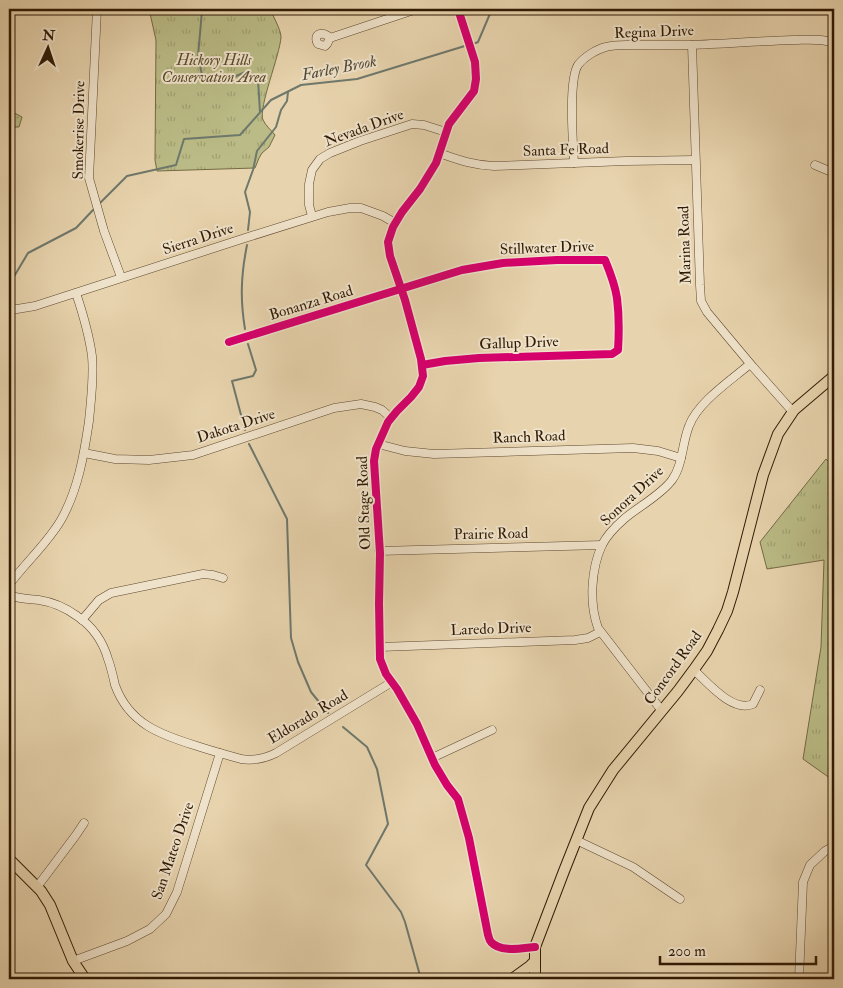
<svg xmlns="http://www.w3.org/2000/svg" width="843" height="988" font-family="'IM FELL Double Pica',serif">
  <defs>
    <pattern id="grass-dots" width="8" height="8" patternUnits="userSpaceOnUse" patternTransform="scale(1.25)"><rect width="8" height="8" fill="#babb86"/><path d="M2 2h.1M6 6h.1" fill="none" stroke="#a0a072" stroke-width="1.8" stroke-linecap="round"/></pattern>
    <pattern id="park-tufts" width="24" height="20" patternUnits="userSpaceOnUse" patternTransform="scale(1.25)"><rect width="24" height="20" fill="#babb86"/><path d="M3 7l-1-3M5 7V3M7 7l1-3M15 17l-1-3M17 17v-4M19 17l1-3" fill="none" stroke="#a0a072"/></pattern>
  </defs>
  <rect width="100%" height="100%" fill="#e7d3ad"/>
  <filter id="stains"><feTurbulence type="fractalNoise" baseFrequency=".004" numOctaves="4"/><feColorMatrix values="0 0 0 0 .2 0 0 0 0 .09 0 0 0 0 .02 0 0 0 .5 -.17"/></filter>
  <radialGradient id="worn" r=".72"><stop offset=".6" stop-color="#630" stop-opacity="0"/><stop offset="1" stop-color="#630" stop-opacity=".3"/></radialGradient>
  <path fill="url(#grass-dots)" stroke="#756a45" d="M9,110L22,117L19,127H15L9,137Z"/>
  <g fill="url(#park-tufts)" stroke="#756a45">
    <path d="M149,9H270C273,16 281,30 281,37C280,55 258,108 263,120C266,126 271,130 275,135L269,147L262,153L259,158L255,168L157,171L155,160L156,40Z"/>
    <path d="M826,459L834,467V781L803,759L821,647L824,560L767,569L760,542Z"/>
  </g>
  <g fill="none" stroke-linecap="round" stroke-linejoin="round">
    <g stroke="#6e786c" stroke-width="2">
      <path d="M204,9L202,11L198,56L202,75L222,82L248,71L258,80L260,112"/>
      <path d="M473,44L478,42L492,9"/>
      <path d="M99,204L127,176L176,165L184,139L240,135L271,100L301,85L357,79L468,45"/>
      <path d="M248,230L250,212L245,192L253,170L257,151L276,127L281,110L287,101L288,92"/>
      <path d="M9,285L28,253L76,228L94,209"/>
      <path d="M245,329C240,299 241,275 247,245"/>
      <path d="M245,430L232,381L253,376L256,370L248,344"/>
      <path d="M249,444L287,519L291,638L298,662L311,692L328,713"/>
      <path d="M343,727L367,747L377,769L388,824L366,865L401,912L405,922L421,979"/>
    </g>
    <g stroke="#5e482e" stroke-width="9">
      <g id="minor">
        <path d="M97,9L89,178L104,231L121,277"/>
        <path d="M458,9L475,62L476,79L474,91L449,124L436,163L420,189L402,212L393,227L388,242L390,256L405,300L421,359L423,376L419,387L411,397L397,411L388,422L376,449L374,461L380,553L379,603L380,659L386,674L397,689L417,724L435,765L447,785L458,799L469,838L488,935C489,937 489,940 491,942C501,953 522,948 535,947"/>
        <path d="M330,38C323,30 312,34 318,44L325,46L327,44L330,38L417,9"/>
        <path d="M692,45L700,285L701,301L707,312L753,367L793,412"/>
        <path d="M439,153C459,160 472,165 494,166L626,161L695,160"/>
        <path d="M574,163C573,143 568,81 578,65C584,57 597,49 606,47C616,44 627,45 637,45C654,45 672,45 690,45C724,44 758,41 793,40C806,40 822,38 834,43"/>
        <path d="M815,165L834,173"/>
        <path d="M312,216L309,205V184L312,170L320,159L330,153L360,141L412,124L424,125L446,132"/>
        <path d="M9,309H17L35,306L245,238L328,212L350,208H361L383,216L395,223"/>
        <path d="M229,342L462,270L503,263L557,260H605C610,272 615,285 617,298C619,314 619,334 618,350L612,354L479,358L445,361L422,365"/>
        <path d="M378,444L405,451L434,454L633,448L658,451L681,458"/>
        <path d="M84,453L115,459L149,460L193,455L334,408L361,404L375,407L382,410L391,418"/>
        <path d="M379,551L602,545"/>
        <path d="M9,585C25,563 47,544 61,520C78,490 84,455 89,421C91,399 94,378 92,356C89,334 83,314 76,293"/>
        <path d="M9,595C19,599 28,599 39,600C52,602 66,608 77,616C92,626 103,642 108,659C111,667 113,676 115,685C129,724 161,735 197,746C212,751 227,755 241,759C254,761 264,759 276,753L392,682"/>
        <path d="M82,620L99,600L111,593L203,574L213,575L223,578"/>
        <path d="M380,647L575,640L588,638L600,632"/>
        <path d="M694,670C708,683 733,713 753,704L760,690"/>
        <path d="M662,711L598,628C589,603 591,569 602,545C607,535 616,526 624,519C638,507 661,495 672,480C683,465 682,443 689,426C698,402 730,381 750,364"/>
        <path d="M432,758L492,730"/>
        <path d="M576,840L633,867L680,899"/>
        <path d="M37,887L76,835L84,823"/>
        <path d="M73,961L127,941L150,929L166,914L177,892L220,753"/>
        <path d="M314,979V978"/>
        <path d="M799,979L803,882L810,865L825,851L834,846"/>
      </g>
    </g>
    <g stroke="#301a04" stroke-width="12">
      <g id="major">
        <path d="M9,859L41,891L50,905L73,961L85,979"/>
        <path d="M512,979L530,966L535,961"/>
        <path d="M535,979V947L564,871L589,808L613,770L678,691L695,668L707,651L718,630L727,611L733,592L763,475L778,434L794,410L834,376"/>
      </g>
    </g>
    <use href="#minor" stroke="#efe2ca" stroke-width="8"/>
    <use href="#major" stroke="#e7d3ad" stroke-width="10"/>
    <g stroke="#efe2ca" stroke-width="11">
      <g id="cycleway">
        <path d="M458,9L475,62L476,79L474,91L449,124L436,163L420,189L402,212L393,227L388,242L390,256L405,300L421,359L423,376L419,387L411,397L397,411L388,422L376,449L374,461L380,553L379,603L380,659L386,674L397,689L417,724L435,765L447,785L458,799L469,838L488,935C489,937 489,940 491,942C501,953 522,948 535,947"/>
        <path d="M229,342L462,270L503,263L557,260H605C610,272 615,285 617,298C619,314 619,334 618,350L612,354L479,358L445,361L422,365"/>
      </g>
    </g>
    <use href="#cycleway" stroke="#d6006c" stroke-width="8"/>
  </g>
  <g text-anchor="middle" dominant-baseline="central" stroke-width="4" stroke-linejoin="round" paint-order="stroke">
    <g font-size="15" fill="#301a04" stroke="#efe2ca">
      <text transform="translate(654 32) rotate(-2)">Regina Drive</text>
      <text transform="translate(364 128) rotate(-20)">Nevada Drive</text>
      <text transform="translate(79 130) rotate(-89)">Smokerise Drive</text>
      <text transform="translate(566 150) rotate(-2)">Santa Fe Road</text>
      <text transform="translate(198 239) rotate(-18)">Sierra Drive</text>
      <text transform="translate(685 245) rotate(-92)">Marina Road</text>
      <text transform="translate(547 248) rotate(-2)">Stillwater Drive</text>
      <text transform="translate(311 303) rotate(-17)">Bonanza Road</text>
      <text transform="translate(519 343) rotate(-2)">Gallup Drive</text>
      <text transform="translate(236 426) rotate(-18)">Dakota Drive</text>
      <text transform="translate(529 437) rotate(-2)">Ranch Road</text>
      <text transform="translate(632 496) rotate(-43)">Sonora Drive</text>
      <text transform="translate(364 503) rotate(-92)">Old Stage Road</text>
      <text transform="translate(491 534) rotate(-1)">Prairie Road</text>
      <text transform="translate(491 629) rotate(-2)">Laredo Drive</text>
      <text transform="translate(673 668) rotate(-54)">Concord Road</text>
      <text transform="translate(308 717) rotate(-31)">Eldorado Road</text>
      <text transform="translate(173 851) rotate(-71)">San Mateo Drive</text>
    </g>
    <g font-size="15" font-style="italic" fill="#594a2b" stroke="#efe2ca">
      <text x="214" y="60">Hickory Hills<tspan x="214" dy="17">Conservation Area</tspan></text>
    </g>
    <g font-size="16" font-style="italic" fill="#4f4938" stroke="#efe2ca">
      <text transform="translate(339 68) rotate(-11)">Farley Brook</text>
    </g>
  </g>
  <rect width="843" height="988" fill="none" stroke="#e7d3ad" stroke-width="30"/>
  <rect x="10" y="10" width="823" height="968" fill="none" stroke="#301a04" stroke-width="2.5"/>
  <rect x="15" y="15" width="813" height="958" fill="none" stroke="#301a04"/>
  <g transform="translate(48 48) rotate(3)" stroke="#efe2ca" stroke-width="4" paint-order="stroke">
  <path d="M0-4L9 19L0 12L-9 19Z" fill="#301a04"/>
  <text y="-8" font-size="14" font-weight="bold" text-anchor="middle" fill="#301a04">N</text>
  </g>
  <path d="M660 956v8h156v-8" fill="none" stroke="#301a04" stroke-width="2.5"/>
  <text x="668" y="956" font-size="15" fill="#301a04" stroke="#efe2ca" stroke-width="4" paint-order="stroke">200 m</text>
  <rect width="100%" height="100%" filter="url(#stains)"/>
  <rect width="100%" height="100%" fill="url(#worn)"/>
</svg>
